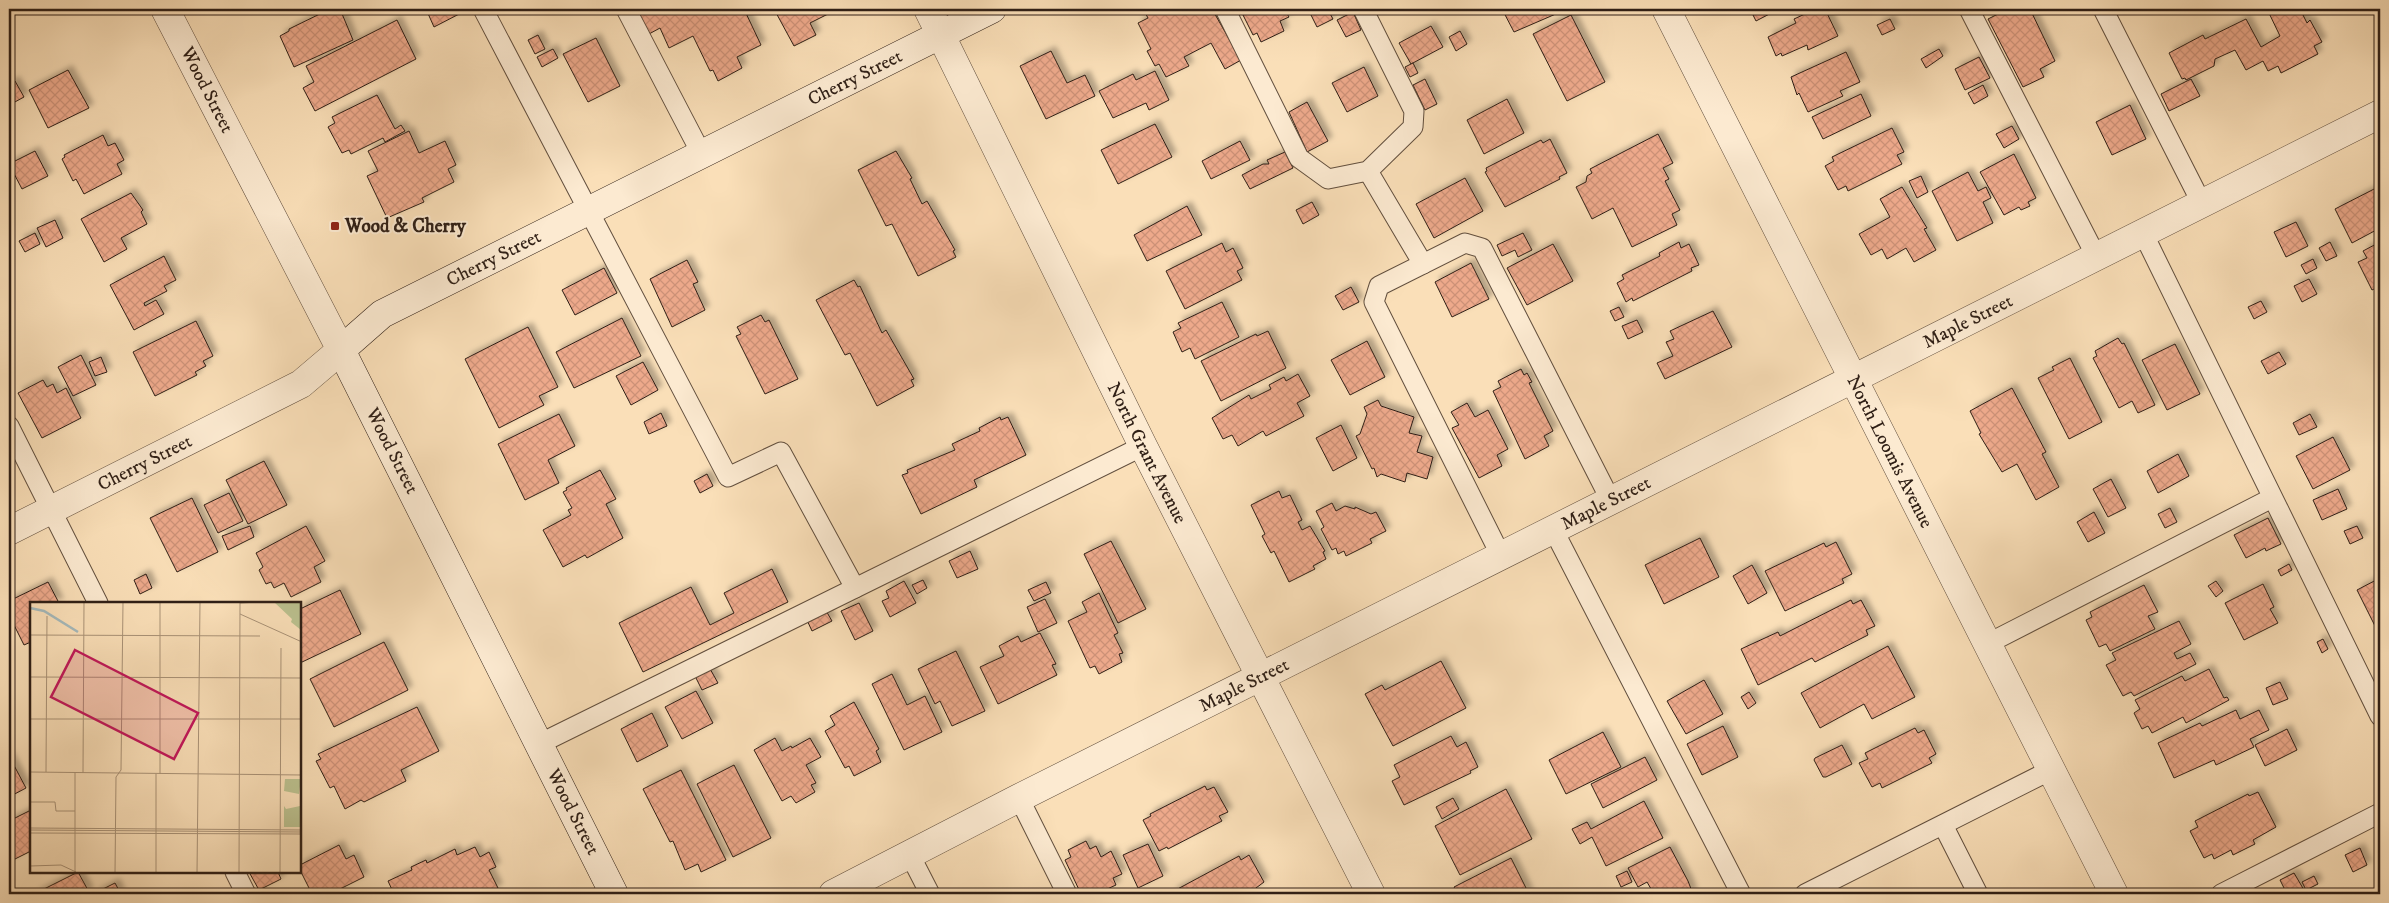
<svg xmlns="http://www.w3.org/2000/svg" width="2389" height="903" font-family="'IM FELL DW Pica',serif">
  <defs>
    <pattern id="building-cross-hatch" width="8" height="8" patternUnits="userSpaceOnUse" patternTransform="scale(1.25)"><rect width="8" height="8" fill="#eda98b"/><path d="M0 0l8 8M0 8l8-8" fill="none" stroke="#cc9177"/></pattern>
    <filter id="shadow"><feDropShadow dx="4.5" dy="-4.5" stdDeviation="2.5" flood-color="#0004"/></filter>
  </defs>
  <rect width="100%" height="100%" fill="#fadfb8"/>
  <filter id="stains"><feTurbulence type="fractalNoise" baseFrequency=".004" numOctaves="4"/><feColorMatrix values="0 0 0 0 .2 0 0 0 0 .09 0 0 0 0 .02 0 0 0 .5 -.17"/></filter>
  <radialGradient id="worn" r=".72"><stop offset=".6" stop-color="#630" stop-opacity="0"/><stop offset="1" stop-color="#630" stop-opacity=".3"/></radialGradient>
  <g fill="url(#building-cross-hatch)" stroke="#2f1f16" filter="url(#shadow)">
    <path d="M270,9H292L281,14L279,9L272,13Z"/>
    <path d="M330,9H340L353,40L294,67L280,36L289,31V29Z"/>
    <path d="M426,9H461L463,12L434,27Z"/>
    <path d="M647,9H720L721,11L744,9L761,45L737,57L742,68L718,81L713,70L710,71L693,36L669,48L660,28L649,34L638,13Z"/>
    <path d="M774,9H832L829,10L830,13L810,23L816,35L794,46Z"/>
    <path d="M1143,9H1186L1189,14L1199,9H1212L1241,60L1225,69L1211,43L1184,57L1189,66L1166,77L1159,64L1155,66L1147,51L1151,49L1138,23L1148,18Z"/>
    <path d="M1240,9H1284L1289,17L1280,21L1284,31L1261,42L1257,33L1253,35Z"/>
    <path d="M1308,9H1330L1328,10L1333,19L1317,27Z"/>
    <path d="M1502,9H1565V10L1514,32Z"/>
    <path d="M1750,9H1779L1756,21Z"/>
    <path d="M1816,9H1825L1838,36L1808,50L1807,45L1782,56L1781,53L1776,56L1768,37L1796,23L1794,19Z"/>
    <path d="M2001,9H2030L2055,61L2040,69L2044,77L2023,87L1988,19L2000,13L1999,10Z"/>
    <path d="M2272,9H2300L2307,23L2310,20L2322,42L2314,46L2318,54L2281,73L2278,66L2268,71L2263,61L2246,70L2235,50L2215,59L2214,66L2186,80L2185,78L2182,79L2169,53L2203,35L2205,39L2246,19L2261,47L2280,36L2268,11Z"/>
    <path d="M1353,12L1361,30L1346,37L1337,20Z"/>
    <path d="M1571,15L1605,82L1567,101L1533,34Z"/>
    <path d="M1890,19L1895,29L1882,35L1877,25Z"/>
    <path d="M397,20L416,59L315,111L303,88L314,82L306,66Z"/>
    <path d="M1431,26L1443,47L1411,64L1399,43Z"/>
    <path d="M1460,31L1467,44L1456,51L1449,37Z"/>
    <path d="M538,35L545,49L535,54L528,40Z"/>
    <path d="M596,38L620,86L588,102L563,54Z"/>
    <path d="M553,49L558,58L542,67L537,57Z"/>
    <path d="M1939,49L1943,56L1926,68L1921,59Z"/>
    <path d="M1051,51L1067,83L1085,75L1095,96L1046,119L1020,66Z"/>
    <path d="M1846,52L1860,82L1840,91L1843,96L1808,112L1799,93L1797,95L1791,77Z"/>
    <path d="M1979,57L1990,78L1965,90L1955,69Z"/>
    <path d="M1413,63L1418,73L1410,77L1405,67Z"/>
    <path d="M1364,67L1378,96L1347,112L1332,83Z"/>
    <path d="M68,70L89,108L48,128L29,90Z"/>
    <path d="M1155,71L1169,100L1149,110L1146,103L1113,118L1099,91L1133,74L1136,80Z"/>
    <path d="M1425,79L1437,104L1425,110L1413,85Z"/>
    <path d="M2191,79L2200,96L2169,111L2161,94Z"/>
    <path d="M15,81L24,97L13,103L9,94V84Z"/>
    <path d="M1983,85L1988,96L1974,104L1968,93Z"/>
    <path d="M1861,94L1871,116L1823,139L1812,117Z"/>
    <path d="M377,95L395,129L401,125L405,131L385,142L383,138L351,154L349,150L342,153L328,127L335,123L332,117Z"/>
    <path d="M1507,99L1524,133L1484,154L1467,120Z"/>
    <path d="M1307,102L1328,141L1307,152L1289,112Z"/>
    <path d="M2130,105L2146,139L2112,155L2096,122Z"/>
    <path d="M1155,124L1172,157L1118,184L1101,150Z"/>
    <path d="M2012,126L2019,139L2004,148L1996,134Z"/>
    <path d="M1892,128L1904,152L1897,155L1902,164L1848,191L1846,186L1838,190L1825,166L1834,161L1832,157Z"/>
    <path d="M409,131L419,153L445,141L456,165L448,169L454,182L422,198L424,202L387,218L367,176L378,171L368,151Z"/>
    <path d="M1658,134L1673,163L1663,168L1669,179L1665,181L1680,210L1672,214L1677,225L1632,247L1613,208L1592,219L1576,187L1586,182L1587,176L1592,173L1590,169Z"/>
    <path d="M103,135L108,146L115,143L124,160L117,164L122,174L84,194L76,179L73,181L62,159L65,157L64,155Z"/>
    <path d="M1550,139L1567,173L1559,177L1560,179L1505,207L1485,172L1487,171L1486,168L1541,140L1543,143Z"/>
    <path d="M1240,141L1250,160L1211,179L1202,161Z"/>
    <path d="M35,151L48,176L22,189L9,164Z"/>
    <path d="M896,151L912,178L910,179L922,204L927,201L955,250L953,251L956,257L918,276L892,224L886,226L858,170Z"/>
    <path d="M1285,152L1293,168L1250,189L1242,175L1263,164H1269L1267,160Z"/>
    <path d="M2014,154L2036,198L2028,202L2030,206L2021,210L2019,207L2004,215L1980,172Z"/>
    <path d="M1968,172L1978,191L1986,187L1991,198L1983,202L1993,223L1957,241L1932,191Z"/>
    <path d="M1921,176L1928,192L1917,198L1909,181Z"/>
    <path d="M1465,178L1483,211L1434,238L1416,204Z"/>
    <path d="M2380,186V228L2352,243L2335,209Z"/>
    <path d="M1902,187L1927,228L1924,229L1936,250L1914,262L1906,248L1887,259L1882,249L1871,255L1859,234L1890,217L1880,199Z"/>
    <path d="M131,193L143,210L141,212L147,224L121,238L127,249L104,262L81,219Z"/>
    <path d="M1312,202L1319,215L1303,224L1296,210Z"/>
    <path d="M1187,206L1202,235L1147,261L1134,235Z"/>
    <path d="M55,220L63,238L46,247L37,228Z"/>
    <path d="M2296,222L2308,246L2286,257L2274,232Z"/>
    <path d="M35,233L40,244L25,252L19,241Z"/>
    <path d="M1523,233L1532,250L1518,257L1515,250L1502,256L1497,245Z"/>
    <path d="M1679,242L1681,248L1689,244L1699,265L1691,268L1692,271L1633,301L1632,298L1626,302L1617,283L1624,279L1622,275L1660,256L1659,253Z"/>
    <path d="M2330,242L2337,256L2326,261L2319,248Z"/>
    <path d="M2380,242V286L2372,290L2358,262L2367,258L2363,251Z"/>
    <path d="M1222,243L1226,252L1233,248L1243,268L1237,271L1242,280L1185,309L1166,271Z"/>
    <path d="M1553,244L1573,281L1527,305L1507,268Z"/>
    <path d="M164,256L176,280L164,286L167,291L144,303L145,306L156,300L164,314L134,330L110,285Z"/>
    <path d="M2313,259L2317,268L2306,274L2301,265Z"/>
    <path d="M687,260L698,282L693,284L705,310L672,327L650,279Z"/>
    <path d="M1471,263L1489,299L1452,317L1435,282Z"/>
    <path d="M604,268L617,293L575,315L562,290Z"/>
    <path d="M2309,279L2317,294L2302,302L2294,286Z"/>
    <path d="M854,280L858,287L860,286L882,333L886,330L914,379L911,380L914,386L877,406L850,353L845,355L816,300Z"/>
    <path d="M1351,287L1359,302L1343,310L1335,296Z"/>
    <path d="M2261,301L2267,312L2254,319L2248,307Z"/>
    <path d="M1222,302L1239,337L1195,359L1190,348L1182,352L1173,332L1181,328L1178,323Z"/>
    <path d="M1619,307L1624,317L1615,321L1610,311Z"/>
    <path d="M1713,311L1732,347L1665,379L1657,363L1673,356L1666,342L1674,339L1670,331Z"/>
    <path d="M761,315L765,322L769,320L798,379L765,394L736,336L741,334L737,327Z"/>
    <path d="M622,318L641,356L574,388L556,352Z"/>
    <path d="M1637,320L1643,332L1628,339L1622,326Z"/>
    <path d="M196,321L213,356L203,361L206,366L195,372L197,375L155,396L133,352Z"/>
    <path d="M528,327L558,387L539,396L544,405L499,428L465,359Z"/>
    <path d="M1268,331L1286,368L1221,401L1201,361L1256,334L1257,336Z"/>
    <path d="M2118,338L2122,344L2124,343L2155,405L2138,413L2132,401L2119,408L2093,358L2097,356L2095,351Z"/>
    <path d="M1367,341L1385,377L1350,395L1331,360Z"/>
    <path d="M2175,344L2200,394L2167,410L2142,360Z"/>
    <path d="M2279,352L2286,364L2268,374L2261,361Z"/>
    <path d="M81,355L96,385L73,396L58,367Z"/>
    <path d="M101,357L107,372L95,376L89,362Z"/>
    <path d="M2070,358L2102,422L2069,439L2038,378L2054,370L2052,367Z"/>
    <path d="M643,362L658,390L631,405L616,376Z"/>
    <path d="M1521,369L1524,375L1527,373L1532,382L1529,383L1553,431L1544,436L1549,446L1525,459L1493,391L1501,387L1498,381Z"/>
    <path d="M1298,374L1310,396L1297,403L1304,416L1266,436L1263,431L1238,446L1232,435L1223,439L1212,418L1249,395L1251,399L1271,389L1269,385L1284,377L1286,381Z"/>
    <path d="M43,380L47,387L53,384L57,393L66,388L81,418L42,438L18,393Z"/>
    <path d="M2012,388L2046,452L2042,454L2059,487L2036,500L2017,464L2002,472L1979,434L1981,433L1970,411Z"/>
    <path d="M1378,400L1381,406L1414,417L1409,433L1422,436L1417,452L1433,457L1427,479L1407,473L1405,482L1381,474L1377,477L1374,468L1372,469L1356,436L1360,434L1367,414L1364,407Z"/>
    <path d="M1467,403L1475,417L1488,410L1508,449L1497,455L1502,466L1479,478L1452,428L1459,425L1451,412Z"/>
    <path d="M661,413L667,426L649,434L644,422Z"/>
    <path d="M559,414L575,446L548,460L559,483L525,500L498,444Z"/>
    <path d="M2310,414L2317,427L2299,435L2293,423Z"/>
    <path d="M1000,417L1001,420L1008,417L1026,455L974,480L977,487L921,514L902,475L908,473L907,470L955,450L952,444L980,431L979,428Z"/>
    <path d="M1341,425L1357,458L1333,471L1316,438Z"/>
    <path d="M2333,437L2350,470L2313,489L2296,456Z"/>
    <path d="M2178,454L2189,476L2158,493L2147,471Z"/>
    <path d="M264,461L287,505L248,524L226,480Z"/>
    <path d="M600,470L616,499L606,504L623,538L587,558L585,555L563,567L543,530L571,515L568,510L572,508L563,492L567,490L566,488Z"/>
    <path d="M707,474L713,486L700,493L694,481Z"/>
    <path d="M2111,479L2126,508L2108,517L2093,489Z"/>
    <path d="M2338,489L2347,509L2322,520L2313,500Z"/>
    <path d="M1279,491L1282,498L1290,495L1302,520L1298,522L1302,530L1310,526L1325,551L1323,552L1326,559L1313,566L1315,569L1289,582L1274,551L1271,553L1262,536L1265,534L1251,505Z"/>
    <path d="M229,493L243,521L218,533L204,505Z"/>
    <path d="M192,498L218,552L177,572L150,518Z"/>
    <path d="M1332,503L1336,511L1345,506L1355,509V507L1371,514L1376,512L1386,531L1370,539L1372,543L1346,556L1344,551L1338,554L1336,548L1332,550L1321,529L1324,527L1316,511Z"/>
    <path d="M2170,508L2177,522L2165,528L2158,514Z"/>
    <path d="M2094,512L2105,533L2088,542L2077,522Z"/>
    <path d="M2268,518L2281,544L2266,551L2265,548L2246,558L2234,535Z"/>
    <path d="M250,526L254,537L228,550L222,536Z"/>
    <path d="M306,526L325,561L314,567L321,582L291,597L284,583L274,588L271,582L266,584L259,570L263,567L256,553Z"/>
    <path d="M2357,526L2363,538L2350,544L2344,531Z"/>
    <path d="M1700,538L1719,577L1664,604L1645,565Z"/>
    <path d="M1111,541L1146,609L1118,623L1084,554Z"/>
    <path d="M1836,542L1852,574L1842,579L1844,583L1785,611L1765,571L1824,543L1826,547Z"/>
    <path d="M970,551L978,569L957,578L949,561Z"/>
    <path d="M2289,564L2292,570L2281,576L2278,570Z"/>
    <path d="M1752,565L1767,593L1748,604L1733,576Z"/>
    <path d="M772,569L788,602L643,672L619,623L691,587L710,625L734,613L724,593Z"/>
    <path d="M146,574L152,588L140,594L134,580Z"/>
    <path d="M2380,578V626L2376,628L2357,590Z"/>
    <path d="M923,580L927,588L917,594L912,585Z"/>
    <path d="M904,581L916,603L890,617L882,601L889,598L886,591Z"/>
    <path d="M2216,581L2223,591L2216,597L2208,586Z"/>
    <path d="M48,582L59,603H31V642L24,645L9,615V601Z"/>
    <path d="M1046,582L1051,593L1034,601L1028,590Z"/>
    <path d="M2263,584L2274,607L2270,609L2278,623L2244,640L2225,603Z"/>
    <path d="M2144,585L2158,612L2148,616L2155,629L2110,651L2106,644L2099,647L2086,620L2092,617L2090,612Z"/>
    <path d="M340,590L361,634L300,663V609Z"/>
    <path d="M1099,593L1118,633L1114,635L1123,653L1119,654L1122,662L1099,674L1095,666L1090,668L1068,621L1087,612L1082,602Z"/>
    <path d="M1045,599L1057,623L1038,632L1027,607Z"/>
    <path d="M1851,600L1853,604L1861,600L1875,626L1866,630L1868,635L1815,662L1812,658L1758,685L1741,649L1778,632L1780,636Z"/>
    <path d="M859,603L873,631L855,640L841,611Z"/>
    <path d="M825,609L832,621L812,631L806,618Z"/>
    <path d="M2179,621L2191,644L2174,653L2177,659L2190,653L2196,664L2134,696L2131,692L2123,696L2106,665L2116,660L2112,653Z"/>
    <path d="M1040,633L1056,664L1052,665L1057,675L998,704L980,667L1004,656L999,646L1018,636L1021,642Z"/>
    <path d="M2323,639L2328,649L2322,653L2317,642Z"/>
    <path d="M384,642L408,690L334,727L310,679Z"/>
    <path d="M1888,646L1915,697L1872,719L1864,704L1820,728L1801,693Z"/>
    <path d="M956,651L985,711L952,726L940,701L935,704L918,669Z"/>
    <path d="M1441,661L1466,708L1393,746L1365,694L1382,685L1385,690Z"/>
    <path d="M709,667L718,683L702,690L694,674Z"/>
    <path d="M2209,669L2224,698L2227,697L2229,700L2186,723L2183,717L2152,733L2148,726L2142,729L2134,713L2140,709L2135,700L2182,676L2185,681Z"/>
    <path d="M892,674L907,705L925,696L942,732L904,750L872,684Z"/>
    <path d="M1704,680L1723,714L1686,734L1667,701Z"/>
    <path d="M2280,682L2288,699L2273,705L2266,688Z"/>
    <path d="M696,691L713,723L682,739L665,707Z"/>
    <path d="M1749,692L1756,703L1748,709L1741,697Z"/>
    <path d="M854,702L879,749L876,751L881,762L854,776L849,766L845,768L825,731L835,725L830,716Z"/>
    <path d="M417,707L439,751L401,770L406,781L364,802L361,800L345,809L334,786L330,788L316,761L321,759L318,754Z"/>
    <path d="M2236,710L2240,719L2259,710L2269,730L2250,739L2254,747L2216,765L2214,760L2174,778L2158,743L2200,723L2202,726Z"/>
    <path d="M652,713L668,746L637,762L621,729Z"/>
    <path d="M1723,726L1738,757L1702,775L1687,744Z"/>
    <path d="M1915,728L1918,733L1924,730L1936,754L1929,758L1932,763L1882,788L1880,783L1872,787L1859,763L1868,759L1865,753Z"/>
    <path d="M2287,729L2297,750L2265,766L2255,745Z"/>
    <path d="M1603,732L1621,767L1566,794L1549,760Z"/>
    <path d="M1451,736L1457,747L1466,742L1478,767L1470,771L1471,773L1404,805L1392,781L1400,777L1394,765Z"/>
    <path d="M775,738L782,751L791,746L792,748L810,738L821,757L806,765L816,783L811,785L815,792L796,803L791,796L782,801L754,750Z"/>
    <path d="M1842,745L1852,764L1826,777H1823L1814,760L1815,758Z"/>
    <path d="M9,756L26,788L9,797Z"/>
    <path d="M1645,757L1657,780L1603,808L1591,784Z"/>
    <path d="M734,765L771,838L733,857L697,784Z"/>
    <path d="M681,770L726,860L701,872L698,864L685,870L673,841L670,842L643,789Z"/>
    <path d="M1205,786L1207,790L1214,787L1228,812L1219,816L1222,821L1168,849L1167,847L1159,851L1143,820L1151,816L1150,814Z"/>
    <path d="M1506,789L1532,839L1460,875L1435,826Z"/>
    <path d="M2258,792L2276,827L2253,840L2255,844L2233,855L2231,850L2214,859L2212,854L2204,858L2190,831L2198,827L2195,821L2248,794L2249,796Z"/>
    <path d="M1453,798L1459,809L1442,819L1436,807Z"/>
    <path d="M1644,801L1663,838L1606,866L1592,837L1580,844L1572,829L1587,822L1591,829Z"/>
    <path d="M31,810V851L9,862V821Z"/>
    <path d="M1086,841L1090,849L1096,846L1101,857L1111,851L1122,874L1113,878L1116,885L1096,894H1081L1065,860L1071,857L1068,850Z"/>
    <path d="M1148,844L1163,876L1138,888L1123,855Z"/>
    <path d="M339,845L346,859L354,855L364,877L330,894H312L300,870V865Z"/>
    <path d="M475,847L480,857L489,852L496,867L489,870L498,888L486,894H394L388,881L412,870L411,867L426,860L427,863L455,849L457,855Z"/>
    <path d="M1670,847L1688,881L1693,894H1654L1647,882L1638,887L1628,868Z"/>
    <path d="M2360,848L2367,865L2353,872L2345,855Z"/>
    <path d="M1249,855L1264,882L1248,894H1174L1172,892L1239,856L1241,860Z"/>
    <path d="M1511,858L1529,894H1458L1454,887Z"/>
    <path d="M1627,871L1632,882L1621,887L1616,876Z"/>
    <path d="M78,872L89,892L85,894H34Z"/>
    <path d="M249,872H278L281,879L259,890Z"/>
    <path d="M2294,873L2304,890L2297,894H2287L2280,880Z"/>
    <path d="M2314,876L2318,884L2306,890L2302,882Z"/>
    <path d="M115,883L121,894H93Z"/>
  </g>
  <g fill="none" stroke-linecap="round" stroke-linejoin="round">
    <g stroke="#624f3e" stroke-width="21">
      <g id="lane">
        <path d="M483,9L728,477L781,452L855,588"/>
        <path d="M626,9L701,153"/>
        <path d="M1225,9L1299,158L1328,179L1368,171L1413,127L1414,111L1363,9"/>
        <path d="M1969,9L2096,256"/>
        <path d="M2103,9L2202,204"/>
        <path d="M1368,171L1423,264"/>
        <path d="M2143,233L2380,716"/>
        <path d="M9,426L98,603"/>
        <path d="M1554,531L1741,894"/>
        <path d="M1501,556L1374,302L1379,286L1465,243L1482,248L1611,501"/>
        <path d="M1987,644L2272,498"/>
        <path d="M539,744L1143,446"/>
        <path d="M1019,798L1067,894"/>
        <path d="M1943,825L1978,894"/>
        <path d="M910,855L930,894"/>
        <path d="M235,872L246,894"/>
        <path d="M1805,894L2051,770"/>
        <path d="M2221,894L2380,813"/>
      </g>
    </g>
    <g stroke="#624f3e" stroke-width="29">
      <g id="street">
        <path id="s1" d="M928,9L1143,446L1371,894"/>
        <path id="s2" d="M1666,9L2114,894"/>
        <path id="s3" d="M9,531L301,384L341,350L165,9"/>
        <path id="s4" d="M833,894L1019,798L2380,114"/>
      </g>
    </g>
    <g stroke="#2f1f16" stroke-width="29">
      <g id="secondary">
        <path id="s5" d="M614,894L341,350L382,314L992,9"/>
      </g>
    </g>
    <use href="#lane" stroke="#fcead1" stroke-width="19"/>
    <use href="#street" stroke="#fcead1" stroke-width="28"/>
    <use href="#secondary" stroke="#fcead1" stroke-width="28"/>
  </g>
  <rect fill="#8f2418" stroke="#fcead1" stroke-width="2" x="330" y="221" width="10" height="10" rx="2.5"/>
  <g text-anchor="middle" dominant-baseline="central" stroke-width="4" stroke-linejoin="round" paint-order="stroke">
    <g font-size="19" fill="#2f1f16" stroke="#fcead1">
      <text stroke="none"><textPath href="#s5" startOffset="1192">Cherry Street</textPath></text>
      <text transform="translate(207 90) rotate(63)">Wood Street</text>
      <text stroke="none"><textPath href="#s5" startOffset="788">Cherry Street</textPath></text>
      <text stroke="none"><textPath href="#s4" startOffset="1271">Maple Street</textPath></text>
      <text transform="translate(392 451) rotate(63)">Wood Street</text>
      <text stroke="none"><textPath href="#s2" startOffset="496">North Loomis Avenue</textPath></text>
      <text stroke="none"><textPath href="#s1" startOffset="495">North Grant Avenue</textPath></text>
      <text stroke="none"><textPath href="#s3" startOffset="152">Cherry Street</textPath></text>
      <text stroke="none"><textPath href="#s4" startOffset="866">Maple Street</textPath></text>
      <text stroke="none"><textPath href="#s4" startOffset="461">Maple Street</textPath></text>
      <text transform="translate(573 812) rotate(63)">Wood Street</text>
    </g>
    <g font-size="19" font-weight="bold" fill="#2f1f16" stroke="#fcead1" text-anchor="start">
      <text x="345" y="226">Wood &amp; Cherry</text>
    </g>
  </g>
  <g transform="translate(30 602)">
    <rect width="271" height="271" fill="#fadfb8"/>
    <path d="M244,0H271V28L261,20L262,17ZM255,177H271L269,192L254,189ZM254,204L256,207L270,204L271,225H254Z" fill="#bcc290"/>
    <path fill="none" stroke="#a5b9bb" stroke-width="2.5" d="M0,6L14,9L48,30"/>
    <path fill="none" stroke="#a99277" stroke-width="1" d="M210,12L272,40M0,33L230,34M0,75L272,76M0,117H272M0,170L272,173M16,170L17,14M53,171L54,0M130,172V0M0,200H25L26,209H45M0,226L272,228M0,228L272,230M0,231L272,232M0,264L31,263L46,270M45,271V170M85,271L86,175L91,168L93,0M126,271V172M167,271L170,0M209,271L210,1L228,0M250,271L251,46"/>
    <path fill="#c2185b" fill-opacity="0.15" stroke="#c2185b" stroke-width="2.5" d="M45,48L168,111L144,157L21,95Z"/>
    <rect width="271" height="271" fill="none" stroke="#2f1f16" stroke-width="2.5"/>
  </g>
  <rect width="2389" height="903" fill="none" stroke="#fadfb8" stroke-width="30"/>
  <rect x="10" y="10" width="2369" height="883" fill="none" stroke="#2f1f16" stroke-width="2.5"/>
  <rect x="15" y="15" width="2359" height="873" fill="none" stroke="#2f1f16"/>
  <rect width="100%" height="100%" filter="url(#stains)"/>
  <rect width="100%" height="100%" fill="url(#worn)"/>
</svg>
